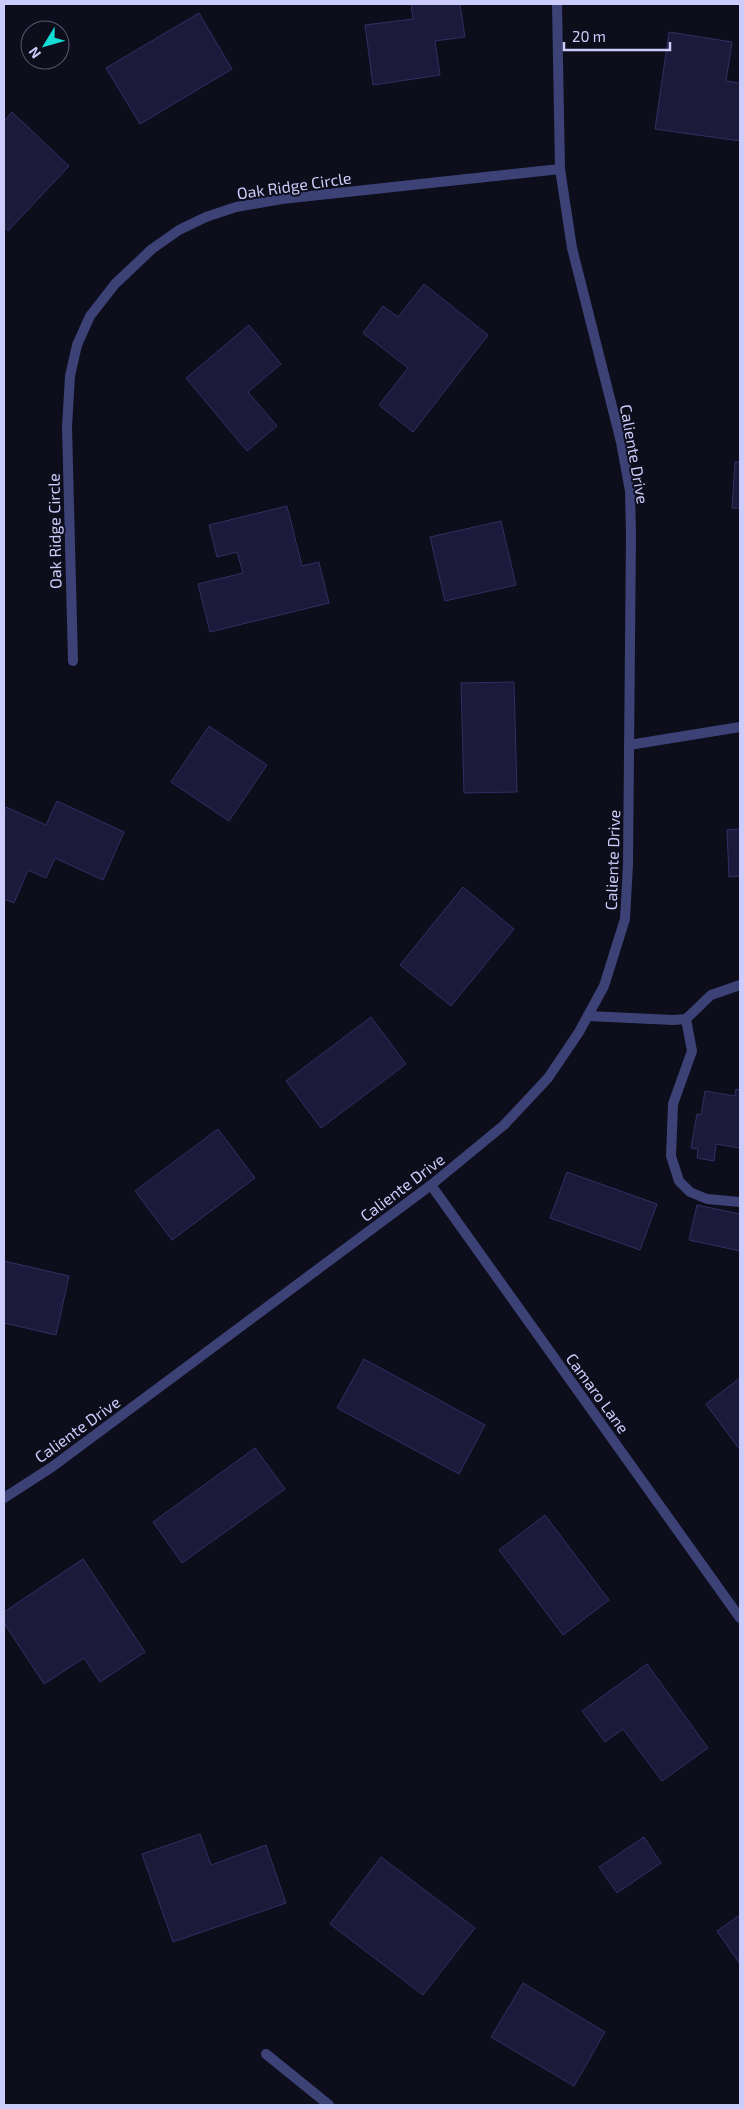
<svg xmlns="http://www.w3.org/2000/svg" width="744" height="2109" font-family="'Exo 2',sans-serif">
  <rect width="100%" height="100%" fill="#0d0d1b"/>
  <g fill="#1c1a3a" stroke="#322e64">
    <path d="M411,4H460L465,37L435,41L440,75L373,85L365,25L413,19Z"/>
    <path d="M199,13L232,69L140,124L106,68Z"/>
    <path d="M669,32L732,42L726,81L740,83V141L655,129Z"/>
    <path d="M12,112L69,166L8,231L4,226V121Z"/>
    <path d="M424,284L488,335L413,432L379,405L408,368L363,333L383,306L398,317Z"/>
    <path d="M249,325L281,364L248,392L277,426L247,451L186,378Z"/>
    <path d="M735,462H740V508H732Z"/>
    <path d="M287,506L302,566L319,562L329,603L210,632L198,584L243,573L237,552L217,557L209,525Z"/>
    <path d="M501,521L516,585L445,601L430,537Z"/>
    <path d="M514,682L517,792L464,793L461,683Z"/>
    <path d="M209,726L267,765L229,821L171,782Z"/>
    <path d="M57,801L124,832L103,880L55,858L46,878L28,870L14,903L4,899V811L6,807L46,825Z"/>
    <path d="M740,829V876L729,877L727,830Z"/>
    <path d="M463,887L514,929L451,1006L400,965Z"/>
    <path d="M371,1017L406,1064L321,1128L286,1081Z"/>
    <path d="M736,1089L740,1090V1148L716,1144L714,1161L697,1158L698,1149L691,1148L697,1114L701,1115L705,1091L735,1096Z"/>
    <path d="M218,1129L255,1178L172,1240L135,1191Z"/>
    <path d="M567,1172L657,1204L640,1250L550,1218Z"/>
    <path d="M697,1205L740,1214V1251L689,1240Z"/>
    <path d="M4,1261L69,1276L56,1335L4,1323Z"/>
    <path d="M364,1359L485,1425L459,1474L337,1408Z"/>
    <path d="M740,1378V1450L706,1404Z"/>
    <path d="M255,1448L285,1489L182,1563L153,1522Z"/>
    <path d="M545,1515L609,1600L563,1635L499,1550Z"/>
    <path d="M83,1559L145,1652L100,1682L84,1658L44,1684L4,1623V1612Z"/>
    <path d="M647,1664L708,1748L662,1781L623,1729L605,1742L582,1711Z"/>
    <path d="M200,1834L211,1865L266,1845L286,1903L173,1942L142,1854Z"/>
    <path d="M644,1837L661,1863L617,1893L599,1867Z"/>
    <path d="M381,1857L475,1928L423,1995L330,1924Z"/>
    <path d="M740,1915V1964L717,1931Z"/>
    <path d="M523,1983L605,2032L574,2086L491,2037Z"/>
  </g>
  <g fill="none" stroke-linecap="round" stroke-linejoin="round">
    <g stroke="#3c4176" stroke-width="10">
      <path d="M629,745L740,727"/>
      <path d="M588,1016L673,1020L686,1019L711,995L740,985"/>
      <path d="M686,1019L692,1051L673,1104L671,1156L679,1181L690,1192L707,1199L740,1202"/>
    </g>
    <g stroke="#3c4176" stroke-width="10">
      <path d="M73,661L67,427L70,376L77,345L90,316L115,284L152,249L179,230L206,217L236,207L282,199L560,169"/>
      <path d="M431,1185L740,1618"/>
      <path d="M4,1498L52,1467L431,1185L504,1125L548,1078L579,1032L604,986L625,919L628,864L631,534L630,491L621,442L572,248L560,169L557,4"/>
      <path d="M266,2054L329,2105"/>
    </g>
  </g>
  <g text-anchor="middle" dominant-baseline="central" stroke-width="4" stroke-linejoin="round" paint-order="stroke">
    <g font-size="16" fill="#cbccfa" stroke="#0d0d1b">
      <text transform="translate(294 185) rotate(-8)">Oak Ridge Circle</text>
      <text transform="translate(635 454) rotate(80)">Caliente Drive</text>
      <text transform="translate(54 531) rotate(-91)">Oak Ridge Circle</text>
      <text transform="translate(612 860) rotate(-88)">Caliente Drive</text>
      <text transform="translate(402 1187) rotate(-37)">Caliente Drive</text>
      <text transform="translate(598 1393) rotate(54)">Camaro Lane</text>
      <text transform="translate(77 1429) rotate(-36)">Caliente Drive</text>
    </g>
  </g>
  <rect width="744" height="2109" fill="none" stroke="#cbccfa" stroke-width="10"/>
  <g transform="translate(45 45) rotate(233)"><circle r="24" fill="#0d0d1b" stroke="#595974"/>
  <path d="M0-4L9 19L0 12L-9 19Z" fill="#14ddd6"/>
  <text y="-8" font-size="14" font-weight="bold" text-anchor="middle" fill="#cbccfa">N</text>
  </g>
  <path d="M564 42v8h106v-8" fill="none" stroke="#cbccfa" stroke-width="2.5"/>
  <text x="572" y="42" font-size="15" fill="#cbccfa" stroke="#0d0d1b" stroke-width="4" paint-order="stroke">20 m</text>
</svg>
